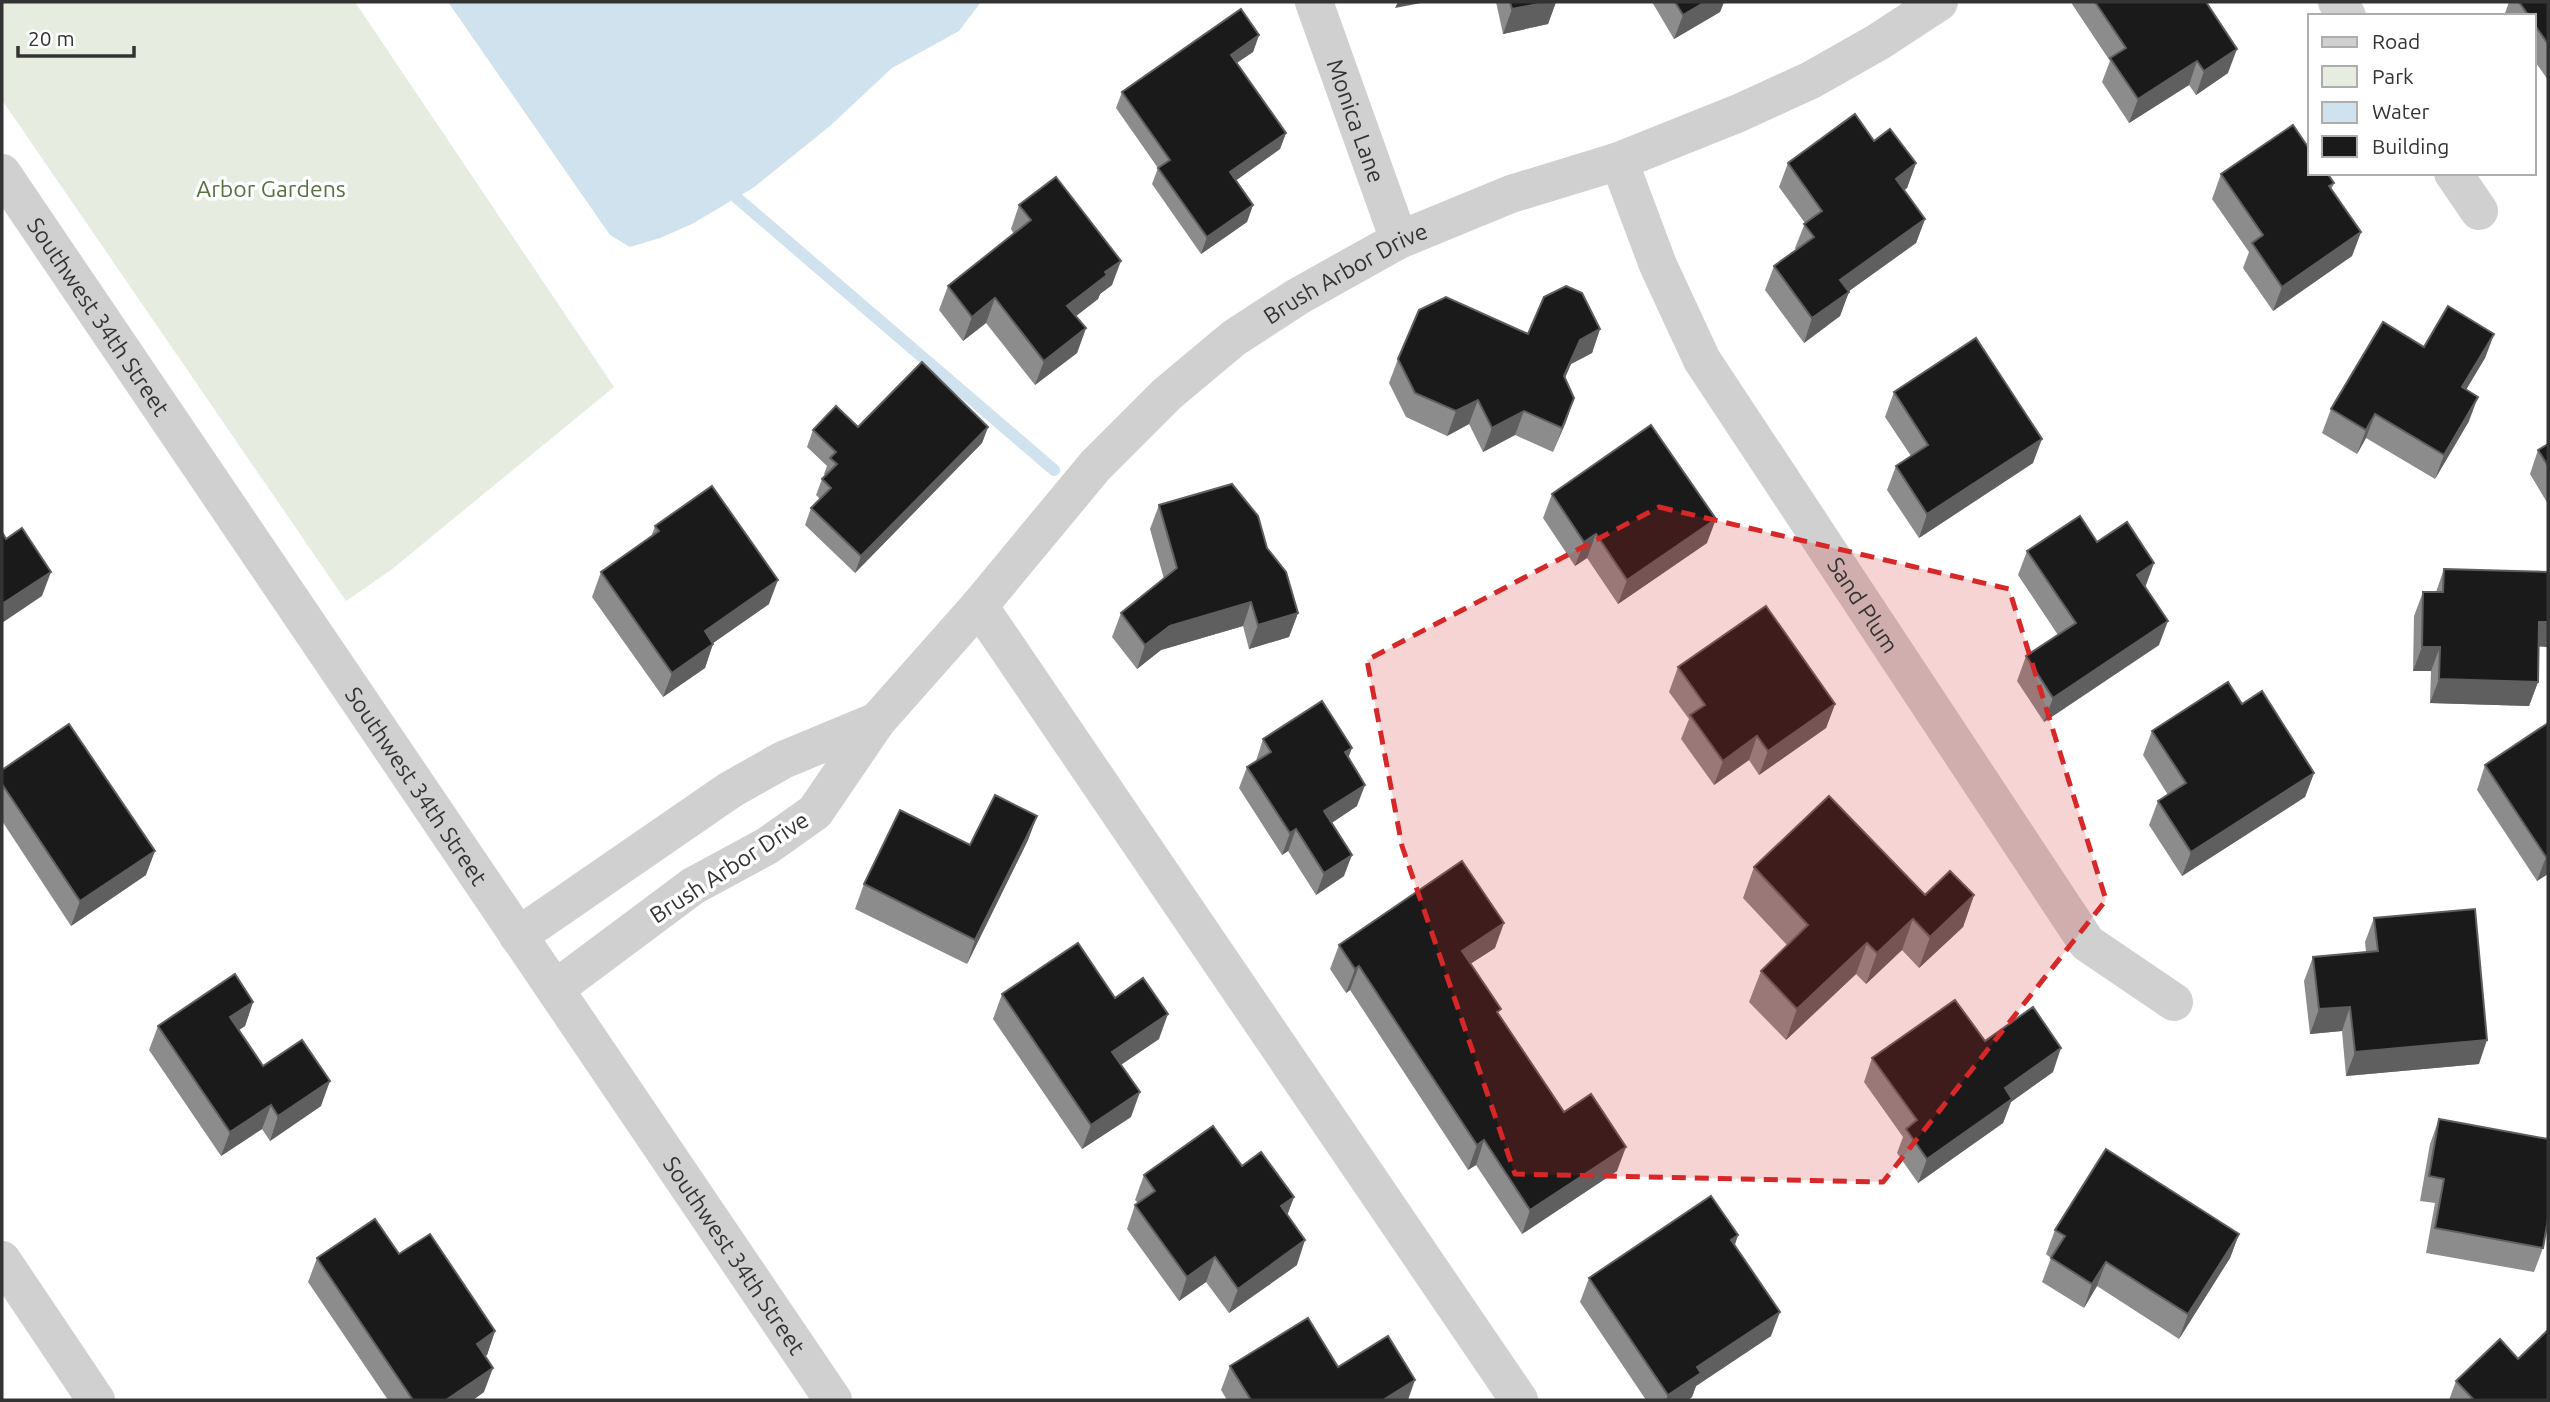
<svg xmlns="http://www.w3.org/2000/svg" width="2550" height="1402" font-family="Ubuntu,sans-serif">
  <rect width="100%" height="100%" fill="#fff"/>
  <path fill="#e6ecdf" d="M2,2H355L614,387L391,570L346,601L2,100Z"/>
  <path fill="#cfe2ee" d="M448,2H981L959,31L892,68L830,126L753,188L692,224L660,238L630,247L610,235Z"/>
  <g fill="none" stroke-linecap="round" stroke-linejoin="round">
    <path stroke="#cfe2ee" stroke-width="12" d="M737,198L1054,470"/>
    <g stroke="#d0d0d0" stroke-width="38">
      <path id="s1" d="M1314,2L1399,240"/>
      <path d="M2337,2L2347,16"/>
      <path id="s2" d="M1619,161L1658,265L1702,360L2087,943L2174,1002"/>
      <path d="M2453,173L2479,211"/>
      <path d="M979,606L1519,1400"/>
      <path id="s3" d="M877,721L979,606L1095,466L1167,394L1234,338L1297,297L1399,240L1511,194L1619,161L1739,113L1811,80L1878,42L1939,2"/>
      <path d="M518,936L730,790L783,760L877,721L815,812L767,846L693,886L555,989"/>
      <path d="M2,1260L96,1400"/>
    </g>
    <path stroke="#d0d0d0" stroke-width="38" id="s4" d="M2,173L833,1400"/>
  </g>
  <g fill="#8c8c8c">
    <path d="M1496,2H1556L1548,24L1503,34Z"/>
    <path d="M1652,2H1724L1720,12L1674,39Z"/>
    <path d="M2073,2H2206L2228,73L2196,95L2189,85L2129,123L2102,82L2110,61L2072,4Z"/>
    <path d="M2509,2H2548V80L2534,60V16H2504Z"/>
    <path d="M1259,35L1253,52L1236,63L1286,133L1280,149L1236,180L1253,205L1247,222L1201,254L1152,184L1158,168L1116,108L1122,92Z"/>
    <path d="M1874,141L1916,163L1907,188L1904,190L1925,219L1916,243L1849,291L1840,316L1804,343L1765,290L1774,266L1796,250L1795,248L1805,223L1779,187L1788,163Z"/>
    <path d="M2221,174L2334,183L2331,190L2361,232L2352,256L2273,311L2243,268L2249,252L2212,199Z"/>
    <path d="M1019,205L1112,285L1100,294L1098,299L1076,316L1086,328L1077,353L1035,385L986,323L963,341L939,310L948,286L1014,234L1011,229Z"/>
    <path d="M1600,329L1592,353L1571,364L1565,378L1574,398L1553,452L1515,435L1483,452L1469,424L1447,436L1406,417L1389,383L1398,359L1528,334Z"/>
    <path d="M2494,334L2485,358L2466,390L2469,421L2435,479L2366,438L2357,454L2322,433L2331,409L2424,347Z"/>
    <path d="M1894,392L2033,463L1919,538L1887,490L1896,466L1911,456L1885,417Z"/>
    <path d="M858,427H988L982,443L855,573L805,525L811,508L820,499L816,495L822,479L825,475L824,474L827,466L807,447L813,430Z"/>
    <path d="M2548,444V504L2530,474L2538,450Z"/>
    <path d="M1552,494L1707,543L1618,604L1587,558L1575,566L1543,518Z"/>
    <path d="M1159,505L1267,548L1298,613L1289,637L1249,649L1243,626L1161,650L1137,669L1112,637L1121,613L1164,579L1150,529Z"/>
    <path d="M655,526L769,604L713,643L705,668L663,697L592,597L601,572L651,537Z"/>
    <path d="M2097,542L2145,588L2159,645L2044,722L2017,681L2026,656L2058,635L2018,575L2027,551Z"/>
    <path d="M2444,569L2548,572V647L2539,646L2538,682L2529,706L2430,703L2431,671H2413L2414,616L2423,592H2436Z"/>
    <path d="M1678,667L1835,704L1826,728L1759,775L1749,760L1714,785L1681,739L1689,719L1669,692Z"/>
    <path d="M2242,704L2314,773L2305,797L2182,876L2149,825L2158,801L2168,795L2143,755L2152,731Z"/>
    <path d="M2548,723V874L2537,881L2477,790L2485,765Z"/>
    <path d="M1263,739L1348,758L1357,806L1332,823L1344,876L1316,895L1288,851L1282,855L1239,788L1247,767L1256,761Z"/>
    <path d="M2,770L146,875L71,926L2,821Z"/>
    <path d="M1037,816L1028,840L967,964L855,909L864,884L970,845Z"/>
    <path d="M1754,867L1925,895H1974L1963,927L1919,968L1902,950L1866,984L1856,974L1786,1040L1749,1002L1761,971L1787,945L1743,898Z"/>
    <path d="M2374,918L2479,1064L2346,1076L2342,1031L2310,1034L2304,981L2313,957L2366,952L2365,942Z"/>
    <path d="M1339,945L1495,948L1470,964L1499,1015L1564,1112L1617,1171L1522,1234L1476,1165L1468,1170L1350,990L1346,993L1330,969Z"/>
    <path d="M1002,994L1115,998L1159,1039L1121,1065L1131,1117L1082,1149L993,1019Z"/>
    <path d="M253,1002L245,1026L239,1030L263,1066L321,1106L270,1141L262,1129L221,1156L149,1050L158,1026Z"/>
    <path d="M1985,1041L2053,1072L2011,1102L2003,1123L1918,1183L1897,1153L1903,1137L1864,1082L1872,1058Z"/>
    <path d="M2439,1119L2543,1248L2534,1272L2426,1253L2435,1203L2420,1201L2430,1144Z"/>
    <path d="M1144,1175L1294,1197L1287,1215L1297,1265L1229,1313L1206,1282L1179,1301L1127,1229L1135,1205L1138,1203L1135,1200Z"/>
    <path d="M2055,1230L2239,1234L2230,1258L2179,1339L2097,1286L2084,1308L2042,1282L2051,1258L2046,1254Z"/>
    <path d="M1738,1235L1735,1245L1771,1336L1696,1386L1692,1397L1688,1400H1646L1580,1302L1589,1278Z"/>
    <path d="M399,1254L495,1331L487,1355L485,1356L484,1392L473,1400H388L308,1282L317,1258Z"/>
    <path d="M1230,1366L1338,1367L1408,1400H1227L1221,1390Z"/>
    <path d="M2456,1381L2548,1400H2449Z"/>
  </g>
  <g fill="#5f5f5f">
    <path d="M1398,2H1426L1395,8Z"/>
    <path d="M1548,2H1556L1548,24L1503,34L1512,9Z"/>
    <path d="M1705,2H1724L1720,12L1674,39L1683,15Z"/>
    <path d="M1259,35L1253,52L1225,71L1231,55Z"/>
    <path d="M2237,49L2228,73L2196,95L2204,71Z"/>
    <path d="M2197,61L2189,85L2129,123L2138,99Z"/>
    <path d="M1286,133L1280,149L1224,189L1230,172Z"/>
    <path d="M1916,163L1907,188L1887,203L1896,179Z"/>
    <path d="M1253,205L1247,222L1201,254L1207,237Z"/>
    <path d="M1925,219L1916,243L1831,304L1840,280Z"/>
    <path d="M2361,232L2352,256L2273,311L2282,287Z"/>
    <path d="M1121,261L1112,285L1100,294L1098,299L1058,330L1067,306L1105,272Z"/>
    <path d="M1849,292L1840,316L1804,343L1812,318Z"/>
    <path d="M995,298L986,323L963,341L972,317Z"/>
    <path d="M1086,328L1077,353L1035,385L1044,361Z"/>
    <path d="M1600,329L1592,353L1571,364L1555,400L1564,376L1580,340Z"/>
    <path d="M2494,334L2485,358L2453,411L2462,387Z"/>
    <path d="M2478,397L2469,421L2435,479L2444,455Z"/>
    <path d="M1574,398L1566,422L1553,452L1562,428Z"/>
    <path d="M1478,400L1469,424L1447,436L1456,411Z"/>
    <path d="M1524,411L1515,435L1483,452L1492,428Z"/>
    <path d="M2375,414L2366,438L2357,454L2366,430Z"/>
    <path d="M988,427L982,443L855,573L861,556Z"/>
    <path d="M2042,439L2033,463L1919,538L1927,514Z"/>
    <path d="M1716,519L1707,543L1618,604L1627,580Z"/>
    <path d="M1596,534L1587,558L1575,566L1584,542Z"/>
    <path d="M2154,563L2145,588L2137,575Z"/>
    <path d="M51,572L42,596L2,623V604Z"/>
    <path d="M778,580L769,604L696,655L705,631Z"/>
    <path d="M1251,602L1243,626L1161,650L1137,669L1145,645L1170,626Z"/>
    <path d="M1298,613L1289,637L1249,649L1258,625Z"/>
    <path d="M2168,621L2159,645L2044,722L2053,698Z"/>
    <path d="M2539,622H2548V647L2530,646Z"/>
    <path d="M713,644L705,668L663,697L672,673Z"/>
    <path d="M2422,647H2440L2431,671H2413Z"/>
    <path d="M2439,679L2538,682L2529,706L2430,703Z"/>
    <path d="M1835,704L1826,728L1759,775L1768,751Z"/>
    <path d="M1757,736L1749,760L1714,785L1723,761Z"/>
    <path d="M1352,748L1344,769L1345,752Z"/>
    <path d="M2314,773L2305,797L2182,876L2191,852Z"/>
    <path d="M1365,785L1357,806L1316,833L1324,811Z"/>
    <path d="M1037,816L1028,840L967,964L975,940Z"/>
    <path d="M1296,829L1288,851L1282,855L1290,833Z"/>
    <path d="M155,851L146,875L71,926L80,901Z"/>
    <path d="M1352,855L1344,876L1316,895L1324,873Z"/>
    <path d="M2548,856V874L2537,881L2546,857Z"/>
    <path d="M1974,895L1963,927L1919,968L1930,937Z"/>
    <path d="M1913,919L1902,950L1866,984L1877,953Z"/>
    <path d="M1504,923L1495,948L1453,975L1462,951Z"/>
    <path d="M1867,943L1856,974L1786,1040L1797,1009Z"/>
    <path d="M1359,966L1350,990L1346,993L1355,969Z"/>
    <path d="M253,1002L245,1026L221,1042L230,1017Z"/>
    <path d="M2350,1007L2342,1031L2310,1034L2319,1009Z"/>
    <path d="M1168,1014L1159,1039L1104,1076L1112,1052Z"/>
    <path d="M2487,1040L2479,1064L2346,1076L2355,1052Z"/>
    <path d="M2061,1048L2053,1072L2011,1102L2003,1123L1918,1183L1927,1159L2005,1088Z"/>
    <path d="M330,1081L321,1106L270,1141L278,1116Z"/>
    <path d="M1140,1092L1131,1117L1082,1149L1091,1125Z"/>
    <path d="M271,1105L262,1129L221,1156L230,1132Z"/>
    <path d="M1484,1140L1476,1165L1468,1170L1477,1145Z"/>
    <path d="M1626,1147L1617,1171L1522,1234L1530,1210Z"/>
    <path d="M1294,1197L1285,1221L1281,1206Z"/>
    <path d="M2239,1234L2230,1258L2179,1339L2188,1314Z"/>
    <path d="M1738,1235L1729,1260L1731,1240Z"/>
    <path d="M1305,1240L1297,1265L1229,1313L1238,1289Z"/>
    <path d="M1215,1257L1206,1282L1179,1301L1187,1277Z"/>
    <path d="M2106,1262L2097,1286L2084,1308L2092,1284Z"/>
    <path d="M1780,1312L1771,1336L1696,1386L1692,1397L1688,1400H1666L1668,1395L1697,1367Z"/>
    <path d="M495,1331L487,1355L468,1368L477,1344Z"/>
    <path d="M493,1368L484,1392L473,1400H446Z"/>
    <path d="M1415,1380L1408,1400H1383Z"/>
  </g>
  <g fill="#1a1a1a" stroke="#5f5f5f" stroke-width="2">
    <path d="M1510,2H1548L1512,9Z"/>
    <path d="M1675,2H1705L1683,15Z"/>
    <path d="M2095,2H2206L2237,49L2204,71L2197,61L2138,99L2110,58L2126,48Z"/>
    <path d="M2519,2H2548V44L2534,24V16H2529Z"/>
    <path d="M1241,9L1259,35L1231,55L1286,133L1230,172L1253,205L1207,237L1158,168L1170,160L1122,92Z"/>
    <path d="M1855,114L1874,141L1890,129L1916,163L1896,179L1925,219L1840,280L1849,292L1812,318L1774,266L1814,237L1804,224L1822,211L1788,163Z"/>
    <path d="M2293,125L2310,150V173H2327L2334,183L2329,186L2361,232L2282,287L2252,243L2263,235L2221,174Z"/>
    <path d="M1056,177L1121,261L1105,272L1107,275L1067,306L1086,328L1044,361L995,298L972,317L948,286L1031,220L1019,205Z"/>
    <path d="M1566,286L1582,293L1600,329L1580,340L1564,376L1574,398L1562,428L1524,411L1492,428L1478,400L1456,411L1415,393L1398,359L1419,310L1446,297L1528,334L1544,297Z"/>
    <path d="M2448,306L2494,334L2462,387L2478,397L2444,455L2375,414L2366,430L2331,409L2383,322L2424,347Z"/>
    <path d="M1976,338L2042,439L1927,514L1896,466L1928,445L1894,392Z"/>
    <path d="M922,362L988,427L861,556L811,508L831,488L822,479L837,464L830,458L836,452L813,430L836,406L858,427Z"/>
    <path d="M1651,425L1716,519L1627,580L1596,534L1584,542L1552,494Z"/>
    <path d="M2548,444V466L2538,450Z"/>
    <path d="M1232,484L1258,516L1267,548L1286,572L1298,613L1258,625L1251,602L1170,626L1145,645L1121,613L1177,568L1159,505Z"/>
    <path d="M712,486L778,580L705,631L713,644L672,673L601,572L659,531L655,526Z"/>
    <path d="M2080,516L2097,542L2127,522L2154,563L2137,575L2168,621L2053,698L2026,656L2076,623L2027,551Z"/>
    <path d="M22,528L51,572L2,604V532L6,539Z"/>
    <path d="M2444,569L2548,572V622H2539L2538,682L2439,679L2440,647H2422L2423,592H2443Z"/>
    <path d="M1766,606L1835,704L1768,751L1757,736L1723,761L1690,715L1705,705L1678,667Z"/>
    <path d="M2228,682L2242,704L2262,691L2314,773L2191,852L2158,801L2186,783L2152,731Z"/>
    <path d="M1322,701L1352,748L1345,752L1365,785L1324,811L1352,855L1324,873L1296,829L1290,833L1247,767L1271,752L1263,739Z"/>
    <path d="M2548,723V856L2546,857L2485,765Z"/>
    <path d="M69,724L155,851L80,901L2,784V770Z"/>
    <path d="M995,795L1037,816L975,940L864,884L900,810L970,845Z"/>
    <path d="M1829,796L1925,895L1950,871L1974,895L1930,937L1913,919L1877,953L1867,943L1797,1009L1761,971L1808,925L1754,867Z"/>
    <path d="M1462,861L1504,923L1462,951L1501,1009L1497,1012L1564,1112L1591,1094L1626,1147L1530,1210L1484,1140L1477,1145L1359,966L1355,969L1339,945Z"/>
    <path d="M2475,909L2487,1040L2355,1052L2350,1007L2319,1009L2313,957L2378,951L2374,918Z"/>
    <path d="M1078,943L1115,998L1143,978L1168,1014L1112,1052L1140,1092L1091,1125L1002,994Z"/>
    <path d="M235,974L253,1002L230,1017L263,1066L302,1040L330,1081L278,1116L271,1105L230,1132L158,1026Z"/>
    <path d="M1955,1000L1985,1041L2033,1007L2061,1048L2005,1088L2012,1099L1927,1159L1906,1129L1917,1120L1872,1058Z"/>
    <path d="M2439,1119L2548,1139V1219L2543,1248L2435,1228L2444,1179L2429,1176Z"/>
    <path d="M1213,1126L1242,1166L1261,1152L1294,1197L1281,1206L1305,1240L1238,1289L1215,1257L1187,1277L1135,1205L1155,1191L1144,1175Z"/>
    <path d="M2106,1149L2239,1234L2188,1314L2106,1262L2092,1284L2051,1258L2065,1236L2055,1230Z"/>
    <path d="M1711,1196L1738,1235L1731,1240L1780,1312L1697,1367L1701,1373L1668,1395L1589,1278Z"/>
    <path d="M375,1219L399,1254L430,1234L495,1331L477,1344L493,1368L446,1400H413L317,1258Z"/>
    <path d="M1308,1318L1338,1367L1388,1336L1415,1380L1383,1400H1251L1230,1366Z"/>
    <path d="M2548,1330V1400H2474L2456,1381L2500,1339L2518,1359Z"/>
  </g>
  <path fill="#d62828" fill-opacity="0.2" stroke="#d62828" stroke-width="5" stroke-dasharray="14 9" stroke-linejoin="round" d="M1659,507L2009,589L2106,900L1883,1182L1515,1174L1402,846L1367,660Z"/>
  <g text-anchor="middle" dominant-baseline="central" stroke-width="7" stroke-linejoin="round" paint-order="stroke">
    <g font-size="23" fill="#333" stroke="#fff">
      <text stroke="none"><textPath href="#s1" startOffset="126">Monica Lane</textPath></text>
      <text stroke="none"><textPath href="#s3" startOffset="654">Brush Arbor Drive</textPath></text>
      <text stroke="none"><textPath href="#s4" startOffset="173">Southwest 34th Street</textPath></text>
      <text stroke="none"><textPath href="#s2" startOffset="509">Sand Plum</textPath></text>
      <text stroke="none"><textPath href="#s4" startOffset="740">Southwest 34th Street</textPath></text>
      <text transform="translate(729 867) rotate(-33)">Brush Arbor Drive</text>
      <text stroke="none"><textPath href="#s4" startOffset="1307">Southwest 34th Street</textPath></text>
    </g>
    <g font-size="23" fill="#56703f" stroke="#fff">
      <text x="271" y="188">Arbor Gardens</text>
    </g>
  </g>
  <rect width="2550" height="1402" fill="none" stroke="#333333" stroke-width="7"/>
  <rect x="2308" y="14" width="228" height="161" fill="#ffffff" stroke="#adadad" stroke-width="2"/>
  <rect x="2322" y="37" width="35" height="10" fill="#d0d0d0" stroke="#adadad" stroke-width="2"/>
  <text x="2372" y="49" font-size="21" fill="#333333">Road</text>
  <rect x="2322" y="66" width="35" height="21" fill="#e6ecdf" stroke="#adadad" stroke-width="2"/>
  <text x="2372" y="84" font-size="21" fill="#333333">Park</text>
  <rect x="2322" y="102" width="35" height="21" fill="#cfe2ee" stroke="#adadad" stroke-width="2"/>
  <text x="2372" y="119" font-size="21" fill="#333333">Water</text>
  <rect x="2322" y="136" width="35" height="21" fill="#1a1a1a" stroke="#adadad" stroke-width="2"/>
  <text x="2372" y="154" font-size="21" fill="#333333">Building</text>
  <path d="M18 46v10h116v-10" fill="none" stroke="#333333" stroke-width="3.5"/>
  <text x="28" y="46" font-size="21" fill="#333333" stroke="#ffffff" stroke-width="5" paint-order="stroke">20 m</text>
</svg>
